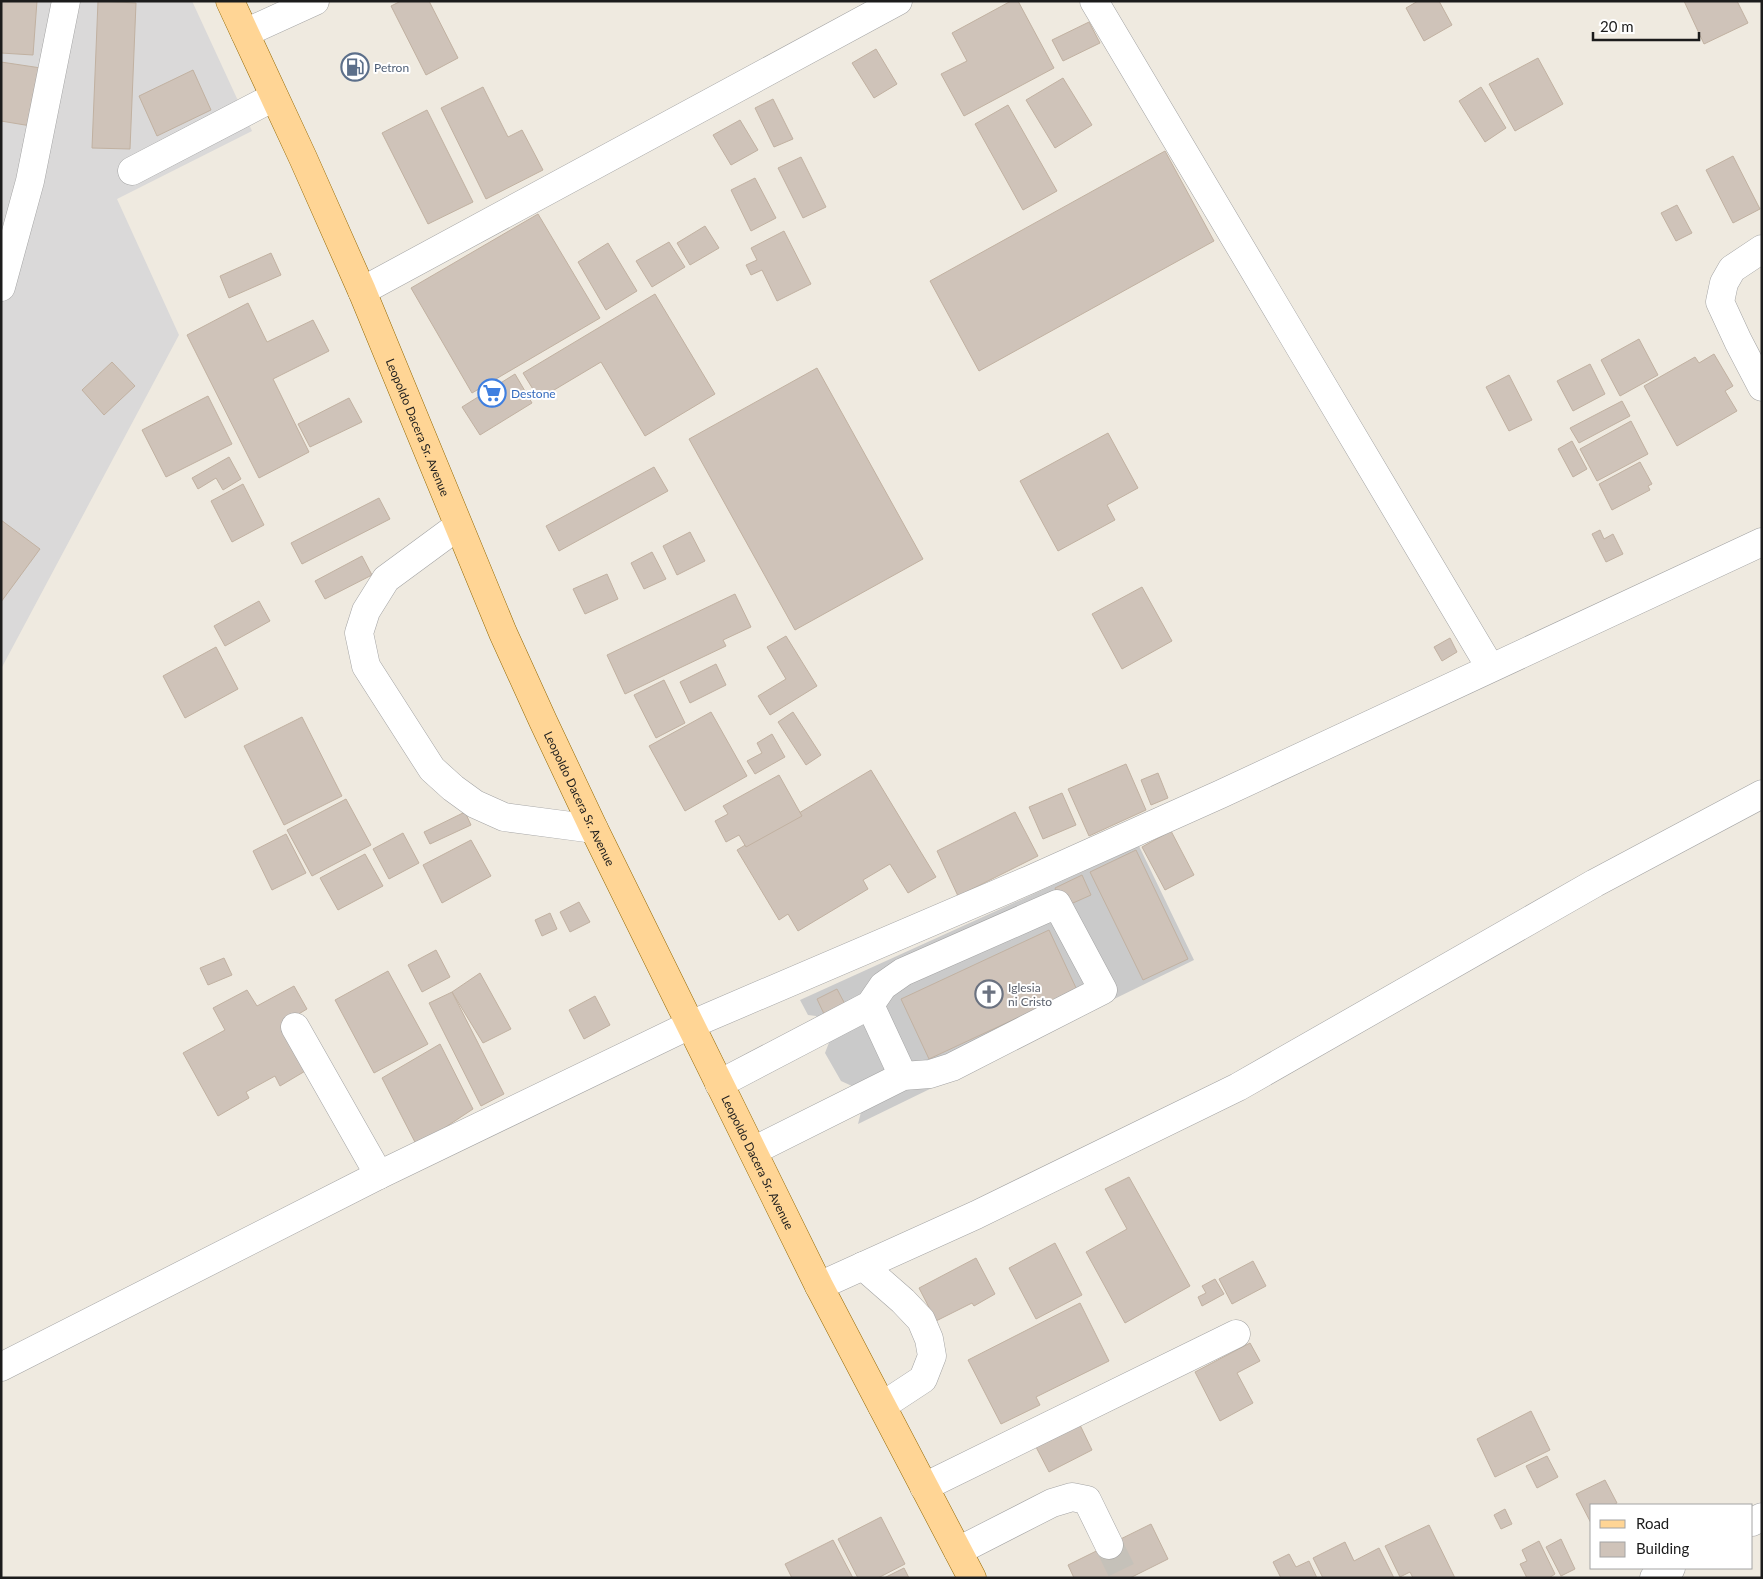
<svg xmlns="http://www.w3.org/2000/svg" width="1763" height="1579" font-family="Lato,sans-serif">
  <rect width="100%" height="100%" fill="#efeae0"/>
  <path fill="#dad9d9" d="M1,1H192L252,131L117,199L179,335L1,669Z"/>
  <path fill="#cacaca" d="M1139,846L1194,960L858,1124L862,1108L852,1086L841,1081L825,1053L830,1040L816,1016L808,1015L800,1000Z"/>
  <g fill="#cfc3b9" stroke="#c1b1a1">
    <path d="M1,1H37L33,55L1,53Z"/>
    <path d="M98,1L136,3L130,149L92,148Z"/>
    <path d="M401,1H429L458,58L426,75L391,6Z"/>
    <path d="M1011,1H1018L1054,68L964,116L941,74L967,61L952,33Z"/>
    <path d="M1418,1H1439L1452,25L1424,41L1406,8Z"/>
    <path d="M1684,1H1737L1748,23L1704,44Z"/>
    <path d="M1089,22L1100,43L1063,61L1052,40Z"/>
    <path d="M876,49L897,84L874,98L852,63Z"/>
    <path d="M1538,58L1563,104L1515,131L1489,84Z"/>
    <path d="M1,62L41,68L31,126L1,121Z"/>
    <path d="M193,70L211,110L157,136L139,96Z"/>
    <path d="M1063,78L1092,125L1055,148L1026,100Z"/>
    <path d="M483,87L508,137L522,130L543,170L486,199L441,108Z"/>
    <path d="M1481,87L1506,128L1485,142L1459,101Z"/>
    <path d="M773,99L793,139L774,147L755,108Z"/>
    <path d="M1008,105L1057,191L1023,210L975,124Z"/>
    <path d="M427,110L473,202L428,224L382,133Z"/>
    <path d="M740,120L758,150L731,165L713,135Z"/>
    <path d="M1165,151L1214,241L979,371L930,281Z"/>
    <path d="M1733,156L1760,209L1733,223L1706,170Z"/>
    <path d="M801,157L826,207L803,218L778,168Z"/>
    <path d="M755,178L776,218L751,231L731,190Z"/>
    <path d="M1677,205L1692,233L1676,241L1661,213Z"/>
    <path d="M538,214L600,318L472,393L411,288Z"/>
    <path d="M705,226L719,248L690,265L677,243Z"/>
    <path d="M784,231L811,284L777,301L762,270L751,275L746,265L757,260L751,248Z"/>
    <path d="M669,242L685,267L652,287L636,261Z"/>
    <path d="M608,243L637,291L606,310L578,262Z"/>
    <path d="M271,253L281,275L229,298L220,276Z"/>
    <path d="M655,294L715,394L645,436L601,362L539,399L523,373Z"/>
    <path d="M248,303L267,342L313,320L329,351L273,379L309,452L259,478L187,335Z"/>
    <path d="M1639,339L1658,375L1620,396L1601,360Z"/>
    <path d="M1714,354L1733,386L1725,391L1737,411L1677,446L1644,386L1695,357L1699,363Z"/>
    <path d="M112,362L135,386L104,415L82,390Z"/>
    <path d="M1590,364L1605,394L1573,411L1557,381Z"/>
    <path d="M817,368L923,559L795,630L689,439Z"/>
    <path d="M515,374L532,403L480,435L462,407Z"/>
    <path d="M1509,375L1532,420L1509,431L1486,387Z"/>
    <path d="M208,396L232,444L166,477L142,430Z"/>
    <path d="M349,398L362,422L310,447L298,424Z"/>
    <path d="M1622,401L1630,416L1579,443L1570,428Z"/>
    <path d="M1631,421L1648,454L1597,481L1580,449Z"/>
    <path d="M1108,433L1138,488L1107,505L1115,520L1058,551L1020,481Z"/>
    <path d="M1572,441L1587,469L1573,477L1558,449Z"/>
    <path d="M229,457L241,479L223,490L216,478L198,489L192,478Z"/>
    <path d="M1640,462L1652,484L1648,486L1650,490L1612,510L1599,484Z"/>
    <path d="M654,467L668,491L559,551L546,526Z"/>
    <path d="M243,484L264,525L232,542L211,501Z"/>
    <path d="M379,498L390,519L302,564L291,543Z"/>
    <path d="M1,520L40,549L1,602Z"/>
    <path d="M1600,530L1604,539L1613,534L1623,554L1606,562L1592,534Z"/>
    <path d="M690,532L705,561L677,575L663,546Z"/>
    <path d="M652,552L666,579L644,589L631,563Z"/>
    <path d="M362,556L372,575L325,599L315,581Z"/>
    <path d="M607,574L618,599L585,614L573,589Z"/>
    <path d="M1142,587L1172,641L1122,669L1092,614Z"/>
    <path d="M735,594L751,627L723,640L726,646L625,694L607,655Z"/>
    <path d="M259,601L270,621L225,646L214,626Z"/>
    <path d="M786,636L817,686L770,715L758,696L786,679L767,647Z"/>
    <path d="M1450,638L1457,652L1442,661L1434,647Z"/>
    <path d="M216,647L238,689L185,718L163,676Z"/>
    <path d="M716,664L726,685L690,703L680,682Z"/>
    <path d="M664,680L685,723L656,738L634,695Z"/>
    <path d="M711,712L747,776L685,811L649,746Z"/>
    <path d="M793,712L821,755L806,765L778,722Z"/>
    <path d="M302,717L342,796L284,825L244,746Z"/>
    <path d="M772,734L785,757L755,774L747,761L762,753L757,743Z"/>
    <path d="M1126,764L1146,810L1089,836L1068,789Z"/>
    <path d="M871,770L936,877L908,893L890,864L863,880L868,889L798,931L788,914L779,920L737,850Z"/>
    <path d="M1158,773L1168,798L1151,805L1141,780Z"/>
    <path d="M779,775L802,816L746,847L739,835L726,842L715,821L728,814L723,806Z"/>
    <path d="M1062,793L1076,825L1043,839L1029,807Z"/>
    <path d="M346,799L371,845L312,876L287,830Z"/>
    <path d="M465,812L471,825L430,844L424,832Z"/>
    <path d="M1015,812L1038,856L958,896L937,851Z"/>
    <path d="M1171,831L1194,875L1165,890L1142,847Z"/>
    <path d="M403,833L419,863L389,879L373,849Z"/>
    <path d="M286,834L306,873L272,890L253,851Z"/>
    <path d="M471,840L491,876L442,903L423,865Z"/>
    <path d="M1136,850L1188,959L1143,980L1090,872Z"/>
    <path d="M365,854L383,886L338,910L320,878Z"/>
    <path d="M1082,875L1091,895L1064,907L1055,888Z"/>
    <path d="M579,902L590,922L570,932L560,912Z"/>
    <path d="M550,913L557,929L542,936L535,920Z"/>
    <path d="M1049,930L1077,990L929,1059L901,999Z"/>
    <path d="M436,950L450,977L422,992L408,965Z"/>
    <path d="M224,958L232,975L208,985L200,968Z"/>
    <path d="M388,971L428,1044L374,1073L335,1000Z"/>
    <path d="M480,973L511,1029L483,1043L452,992Z"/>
    <path d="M294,986L307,1009L287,1021L312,1067L280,1086L275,1076L246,1092L249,1098L218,1116L183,1053L225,1030L213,1008L247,990L257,1006Z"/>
    <path d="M837,989L846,1006L825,1016L817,999Z"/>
    <path d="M452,992L504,1094L481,1106L429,1003Z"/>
    <path d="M595,996L610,1025L584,1039L569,1010Z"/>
    <path d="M440,1044L473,1109L417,1146L382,1078Z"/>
    <path d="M1129,1177L1190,1286L1125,1323L1086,1252L1127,1229L1105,1189Z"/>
    <path d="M1055,1243L1082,1295L1036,1319L1009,1268Z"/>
    <path d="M976,1258L995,1294L974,1306L972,1303L936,1321L919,1288Z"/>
    <path d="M1253,1261L1266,1286L1232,1304L1219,1279Z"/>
    <path d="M1215,1279L1224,1294L1202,1306L1198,1297L1206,1293L1202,1286Z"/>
    <path d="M1080,1303L1109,1361L1036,1397L1040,1405L1001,1424L968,1360Z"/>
    <path d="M1250,1343L1260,1361L1237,1373L1253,1403L1220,1421L1195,1372Z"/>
    <path d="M1531,1411L1550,1450L1495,1477L1477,1439Z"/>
    <path d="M1080,1425L1092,1450L1049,1472L1036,1447Z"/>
    <path d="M1547,1456L1558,1477L1537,1488L1526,1466Z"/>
    <path d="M1605,1480L1617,1503L1613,1505H1592V1525L1576,1494Z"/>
    <path d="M1505,1509L1512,1524L1501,1529L1494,1515Z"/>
    <path d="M881,1517L905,1564L878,1578H858L838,1539Z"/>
    <path d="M1151,1524L1168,1559L1130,1578H1074L1068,1565Z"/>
    <path d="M1429,1525L1455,1578H1413L1410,1572L1400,1577L1385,1546Z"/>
    <path d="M1561,1539L1575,1569L1561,1576L1546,1547Z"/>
    <path d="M833,1540L853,1578H792L785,1564Z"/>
    <path d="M1539,1541L1555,1574L1549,1578H1527L1520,1564L1527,1561L1522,1550Z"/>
    <path d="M1345,1542L1354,1561L1379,1548L1394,1578H1323L1313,1558Z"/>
    <path d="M1289,1554L1296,1567L1309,1561L1317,1578H1281L1273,1562Z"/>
    <path d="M904,1568L909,1578H884Z"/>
  </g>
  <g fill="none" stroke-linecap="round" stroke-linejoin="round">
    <path stroke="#c5c1b9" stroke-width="28" stroke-dasharray="28 14" stroke-linecap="butt" d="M1109,1545L1125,1578"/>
    <g stroke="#a3a3a3" stroke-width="29">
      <g id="minor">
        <path d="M1094,1L1490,667"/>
        <path d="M245,33L315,1"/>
        <path d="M132,171L274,97"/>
        <path d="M1762,249L1732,269L1724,283L1720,302L1738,341L1762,387"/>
        <path d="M1,287L30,181L66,1"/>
        <path d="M362,291L898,1"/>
        <path d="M458,526L386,579L366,611L359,633L366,666L432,769L453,788L475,804L504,817L594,829"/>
        <path d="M870,1005L903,1076"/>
        <path d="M295,1027L379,1175"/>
        <path d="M719,1084L870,1005L883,986L903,972L1057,904L1103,990L952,1067L930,1074L903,1076L753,1151"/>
        <path d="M863,1266L903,1301L921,1320L929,1339L932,1356L923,1379L882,1406"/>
        <path d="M819,1286L976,1215L1238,1087L1595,883L1762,794"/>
        <path d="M1,1367L379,1175L690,1025L1029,880L1221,794L1762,542"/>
        <path d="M924,1487L1236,1334"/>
        <path d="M1752,1522L1762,1517"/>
        <path d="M958,1551L1052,1503L1072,1497L1087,1500L1109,1545"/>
        <path d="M1654,1578L1671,1568"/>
      </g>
    </g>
    <g stroke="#946800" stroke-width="29">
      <g id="major">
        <path id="s1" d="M230,1L303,158L362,291L503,633L543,721L594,829L819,1286L972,1578"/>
      </g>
    </g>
    <use href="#minor" stroke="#fff" stroke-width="28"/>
    <use href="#major" stroke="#ffd595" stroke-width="28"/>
  </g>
  <defs>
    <g id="fuel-ring" transform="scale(1.4375)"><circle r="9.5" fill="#fff" stroke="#5c6f8a" stroke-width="1.5"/><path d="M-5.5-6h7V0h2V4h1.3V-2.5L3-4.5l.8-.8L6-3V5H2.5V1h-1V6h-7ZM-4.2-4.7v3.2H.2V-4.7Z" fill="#5c6f8a"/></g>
    <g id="supermarket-ring" transform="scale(1.4375)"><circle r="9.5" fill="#fff" stroke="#3f7fe0" stroke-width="1.5"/><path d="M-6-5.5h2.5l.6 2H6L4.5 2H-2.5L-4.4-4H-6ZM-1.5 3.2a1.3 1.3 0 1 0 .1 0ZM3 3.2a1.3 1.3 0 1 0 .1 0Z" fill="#3f7fe0"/></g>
    <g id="church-ring" transform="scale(1.4375)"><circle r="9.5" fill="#fff" stroke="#6b7280" stroke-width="1.5"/><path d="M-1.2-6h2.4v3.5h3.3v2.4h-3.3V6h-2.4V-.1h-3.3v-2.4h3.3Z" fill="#6b7280"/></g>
  </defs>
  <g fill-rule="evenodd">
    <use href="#fuel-ring" x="355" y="67"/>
    <use href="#supermarket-ring" x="492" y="393"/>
    <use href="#church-ring" x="989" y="994"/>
  </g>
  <g text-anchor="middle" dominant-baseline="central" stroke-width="4" stroke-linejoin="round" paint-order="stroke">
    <g font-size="12" fill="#4e5e75" stroke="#fff" text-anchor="start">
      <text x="374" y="67">Petron</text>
    </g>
    <g font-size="12" fill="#366cbe" stroke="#fff" text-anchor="start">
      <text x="511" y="393">Destone</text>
    </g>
    <g font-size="12" fill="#1c1c1c" stroke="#fff">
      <text stroke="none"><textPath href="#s1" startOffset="466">Leopoldo Dacera Sr. Avenue</textPath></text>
      <text stroke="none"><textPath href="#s1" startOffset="871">Leopoldo Dacera Sr. Avenue</textPath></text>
      <text stroke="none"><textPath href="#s1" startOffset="1276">Leopoldo Dacera Sr. Avenue</textPath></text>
    </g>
    <g font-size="12" fill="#5b616d" stroke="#fff" text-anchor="start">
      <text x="1008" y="987">Iglesia<tspan x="1008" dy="14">ni Cristo</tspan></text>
    </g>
  </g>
  <rect width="1763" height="1579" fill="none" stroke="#1c1c1c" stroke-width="5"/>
  <rect x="1590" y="1504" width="162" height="65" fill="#ffffff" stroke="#a4a4a4"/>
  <rect x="1600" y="1520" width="25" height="8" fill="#ffd595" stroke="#a4a4a4"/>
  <text x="1636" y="1529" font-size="15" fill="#1c1c1c">Road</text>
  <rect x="1600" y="1542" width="25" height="15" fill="#cfc3b9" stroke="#a4a4a4"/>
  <text x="1636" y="1554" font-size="15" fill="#1c1c1c">Building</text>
  <path d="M1593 32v8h106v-8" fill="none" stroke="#1c1c1c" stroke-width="2.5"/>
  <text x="1600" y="32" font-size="15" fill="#1c1c1c" stroke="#ffffff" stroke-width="4" paint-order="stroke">20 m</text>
</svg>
